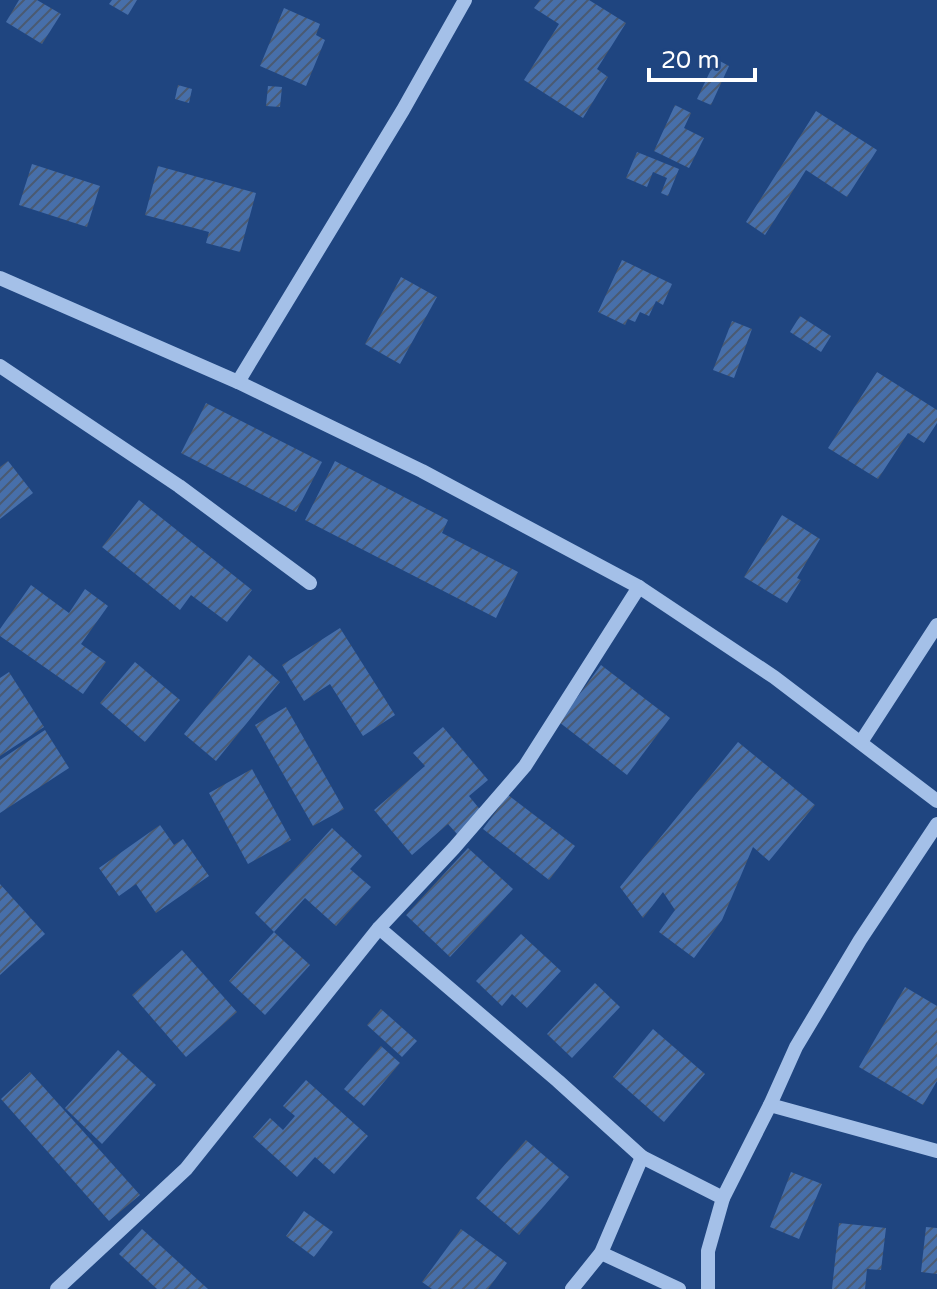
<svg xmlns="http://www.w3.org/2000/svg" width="937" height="1289" font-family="'Varela Round',sans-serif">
  <defs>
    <pattern id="building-hatch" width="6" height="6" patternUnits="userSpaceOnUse" patternTransform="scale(2)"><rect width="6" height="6" fill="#476faa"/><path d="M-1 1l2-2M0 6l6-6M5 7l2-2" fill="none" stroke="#4a5a72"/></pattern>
  </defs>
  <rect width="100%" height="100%" fill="#1f4580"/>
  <g fill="url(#building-hatch)">
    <path d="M19,0H37L61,14L42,44L6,22Z"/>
    <path d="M112,0H137L128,15L109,4Z"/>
    <path d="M540,0H589L626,23L597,69L608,77L583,118L524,80L559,24L534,8Z"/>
    <path d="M284,8L320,24L316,35L325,40L306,86L260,66Z"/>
    <path d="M716,59L729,66L711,105L697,99Z"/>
    <path d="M178,85L192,89L189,103L175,99Z"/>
    <path d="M268,86L282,87L280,107L266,106Z"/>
    <path d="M675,105L691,113L684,128L704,138L689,168L654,151Z"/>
    <path d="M816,111L877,150L847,197L806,170L765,235L746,222Z"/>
    <path d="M637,152L679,169L668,196L661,193L667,178L653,172L647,187L626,178Z"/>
    <path d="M32,164L100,186L87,227L19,205Z"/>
    <path d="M158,166L256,193L240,252L206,243L209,232L145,215Z"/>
    <path d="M622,260L672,284L663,305L656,301L649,316L640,312L635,322L628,319L625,325L598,312Z"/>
    <path d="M401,277L437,297L400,364L365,344Z"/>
    <path d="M800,316L831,336L821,352L790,332Z"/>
    <path d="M732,321L752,329L734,378L713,370Z"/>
    <path d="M877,372L937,410V423L924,443L908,433L878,479L828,448Z"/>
    <path d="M206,403L322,462L296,512L181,453Z"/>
    <path d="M8,461L33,493L0,519V467Z"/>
    <path d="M335,461L448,520L442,533L518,572L496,618L305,520Z"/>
    <path d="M139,500L252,590L227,622L191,595L180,610L102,547Z"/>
    <path d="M782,515L820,539L797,578L801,580L787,603L744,577Z"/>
    <path d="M31,585L69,613L85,589L108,606L81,644L106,662L83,694L0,636V629Z"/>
    <path d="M340,628L395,715L363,736L330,684L304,701L282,665Z"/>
    <path d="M249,655L280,682L216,761L184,734Z"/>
    <path d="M135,662L180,700L145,742L100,703Z"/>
    <path d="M601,665L670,718L627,775L559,722Z"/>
    <path d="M9,672L44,727L0,756V678Z"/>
    <path d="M286,707L344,809L313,826L255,725Z"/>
    <path d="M443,727L488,780L469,796L482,812L457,834L448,824L412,855L374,810L425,766L413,753Z"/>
    <path d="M45,730L69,768L0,813V760Z"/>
    <path d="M738,742L815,805L769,861L753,847L722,920L694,958L659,932L675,910L663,892L643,918L620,887Z"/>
    <path d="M252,769L291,840L248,864L209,793Z"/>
    <path d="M508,795L575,846L549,880L483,829Z"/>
    <path d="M160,825L174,845L183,839L209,876L156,913L136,884L119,896L99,868Z"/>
    <path d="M332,828L362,856L350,869L371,887L336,926L305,898L274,932L255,913Z"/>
    <path d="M468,848L513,889L450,957L406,915Z"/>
    <path d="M0,884L45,934L0,975Z"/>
    <path d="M274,932L310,965L265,1015L229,981Z"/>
    <path d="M521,934L561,971L527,1008L512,994L502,1006L476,981Z"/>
    <path d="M182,950L237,1012L186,1057L132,995Z"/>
    <path d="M595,983L620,1007L572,1058L547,1034Z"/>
    <path d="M905,987L937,1006V1081L923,1105L859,1067Z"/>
    <path d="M381,1009L417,1041L402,1057L367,1025Z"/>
    <path d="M653,1029L705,1074L664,1122L613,1077Z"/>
    <path d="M381,1046L400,1063L364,1106L344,1089Z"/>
    <path d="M118,1050L156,1085L102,1144L65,1108Z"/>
    <path d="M30,1072L140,1195L109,1221L1,1099Z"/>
    <path d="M306,1080L368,1136L334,1174L315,1157L297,1177L253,1137L270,1118L283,1130L295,1116L283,1106Z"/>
    <path d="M526,1140L569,1177L519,1235L476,1198Z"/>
    <path d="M791,1172L822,1184L799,1239L770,1227Z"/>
    <path d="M304,1211L333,1232L314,1257L286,1236Z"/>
    <path d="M839,1223L886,1228L881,1270L867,1269L865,1289H832Z"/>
    <path d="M926,1227L937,1228V1274L921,1272Z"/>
    <path d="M142,1229L208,1289H157L119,1254Z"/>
    <path d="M461,1229L507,1263L488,1289H432L422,1282Z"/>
  </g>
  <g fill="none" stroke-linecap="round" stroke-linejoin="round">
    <g stroke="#a4c0e8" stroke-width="14">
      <path d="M0,278L238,382L422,471L639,587L774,677L937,801"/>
      <path d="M0,366L179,486L310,583"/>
      <path d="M238,382L403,110L465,0"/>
      <path d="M861,742L937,625"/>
      <path d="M379,928L558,1081L642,1157L723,1198"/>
      <path d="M770,1105L937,1151"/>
      <path d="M601,1253L679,1289"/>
      <path d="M57,1289L186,1169L379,928L454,848L525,766L639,587"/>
      <path d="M572,1289L601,1253L642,1157"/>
      <path d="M708,1289V1251L723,1198L770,1105L796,1047L860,940L937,824"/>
    </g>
  </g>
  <path d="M649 68v12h106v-12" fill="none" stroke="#ffffff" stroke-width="4"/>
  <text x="661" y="68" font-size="24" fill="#ffffff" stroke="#1f4580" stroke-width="6" paint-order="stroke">20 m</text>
</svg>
